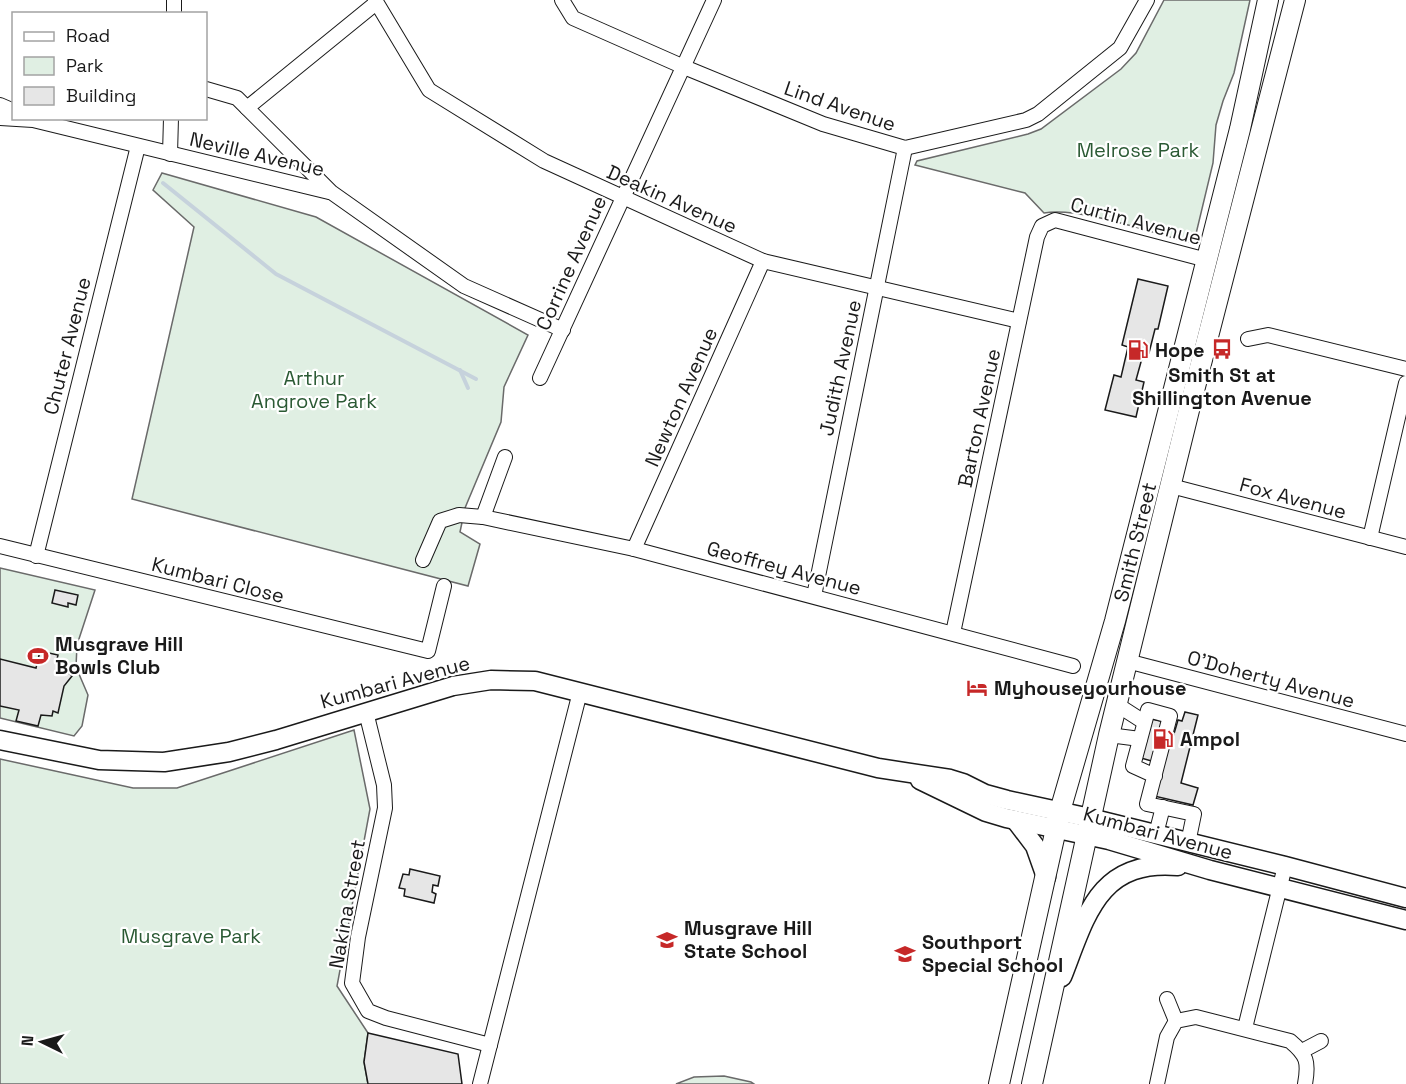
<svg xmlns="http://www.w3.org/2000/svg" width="1406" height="1084" font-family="'Space Grotesk',sans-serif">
  <rect width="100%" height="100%" fill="#fff"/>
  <g fill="#e0efe3" stroke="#6a6a6a" stroke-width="1.5">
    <path d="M1164,0H1250L1234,73L1223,101L1216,125L1213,163L1195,238L1188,242C1149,232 1081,207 1044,213L1025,193L915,165L917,161L1028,134L1041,129L1121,69L1136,53Z"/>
    <path d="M162,173L316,217L528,335L504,387L501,422L465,508L460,532L480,544L468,586L132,499L194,227L153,190Z"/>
    <path d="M0,568L95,590L77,645L76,667L88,695L82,726L74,736L0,718Z"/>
    <path d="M354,730L370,809L337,986L368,1033L364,1062L368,1084H0V759L133,788H177Z"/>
    <path d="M724,1076L751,1082L754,1084H676L694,1077Z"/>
  </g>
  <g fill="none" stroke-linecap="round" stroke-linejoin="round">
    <g stroke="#c6d2dc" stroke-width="4">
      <path d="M163,183L276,274L476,379"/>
      <path d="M460,370L468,388"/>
    </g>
  </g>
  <g fill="#e6e6e6" stroke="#1a1a1a" stroke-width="1.5">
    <path d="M1138,279L1168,286L1158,329H1155L1149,353L1144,351L1136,380L1144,382L1136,417L1105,410L1114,375L1121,377L1128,347L1122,345Z"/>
    <path d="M55,590L78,595L76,605L68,603V607L52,603Z"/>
    <path d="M40,651L58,655L56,663L72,676L64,686L58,713L53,711L52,716L41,715L38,726L16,721L19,710L0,706V659L36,668Z"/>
    <path d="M1185,712L1198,715L1181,783L1198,788L1193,805L1154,796L1167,743L1171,744L1178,720L1182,721Z"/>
    <path d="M1151,719L1170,723L1162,764L1141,758Z"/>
    <path d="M410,869L440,876L438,886L433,885L432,892L436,894L434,903L404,896L405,889L399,888L403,874L409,875Z"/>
    <path d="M368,1033L458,1054L462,1084H368L364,1062Z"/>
  </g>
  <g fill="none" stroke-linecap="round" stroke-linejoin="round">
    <g stroke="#1a1a1a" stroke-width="16">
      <g id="minor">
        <path d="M375,0L429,90L544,161L763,261L1019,321"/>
        <path d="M562,0L573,18L684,67L823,124L905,148L1026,120L1038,114L1120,48L1147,0"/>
        <path d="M174,14V0"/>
        <path d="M206,89L237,98L331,192L464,286L563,330"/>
        <path d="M0,105L14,111"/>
        <path d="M247,108L376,3"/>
        <path d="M0,118L33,120L329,192"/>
        <path d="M170,154L171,118"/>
        <path d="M1248,339L1268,335L1406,369"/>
        <path d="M540,378L714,0"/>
        <path d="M1171,486L1406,547"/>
        <path d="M483,517L505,457"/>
        <path d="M1370,538L1406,383"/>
        <path d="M0,546L428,651L444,586"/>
        <path d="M634,549L763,261"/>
        <path d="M36,556L138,146"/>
        <path d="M423,560L440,521L459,515L483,517L634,549L1073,666"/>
        <path d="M814,596L905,148"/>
        <path d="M953,633L1037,237L1042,226L1055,220L1207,260"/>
        <path d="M1127,661L1406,734"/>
        <path d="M1116,704L1144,722"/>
        <path d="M366,712L384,785L385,808L358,937L352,983L368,1011L386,1018L490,1045"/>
        <path d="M1109,735L1140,739"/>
        <path d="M1155,776L1133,766L1148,710L1170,716L1147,804L1194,814L1188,843"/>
        <path d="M1156,834L1163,807"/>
        <path d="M1167,999L1176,1021"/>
        <path d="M1245,1028L1285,866"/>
        <path d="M1302,1051L1321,1041"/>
        <path d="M480,1084L580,692"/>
        <path d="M1157,1084L1167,1037L1176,1021L1196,1017L1290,1041C1307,1055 1309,1062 1305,1084"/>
      </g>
    </g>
    <g stroke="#1a1a1a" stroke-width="21">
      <g id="major">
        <path d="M0,740L99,760L164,762L229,752L276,740L453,686L491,680L535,681L878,768L950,779L963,783L985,794L1007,800L1090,818L1285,866L1406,898"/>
        <path d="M920,780L986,812L1006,818L1109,840L1210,870L1406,920"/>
        <path d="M1016,821L1035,846L1046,877"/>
        <path d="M1062,977C1086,916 1098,859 1178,866"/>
      </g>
    </g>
    <g stroke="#1a1a1a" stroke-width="22">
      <g id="highway">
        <path d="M999,1084L1060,811L1115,621L1240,129L1268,0"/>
        <path d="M1032,1084L1109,735L1190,406L1295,0"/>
      </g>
    </g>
    <use href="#minor" stroke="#fff" stroke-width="14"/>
    <use href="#major" stroke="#fff" stroke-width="18"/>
    <use href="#highway" stroke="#fff" stroke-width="20"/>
  </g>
  <defs>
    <g id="bus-bare" transform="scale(1.62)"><path d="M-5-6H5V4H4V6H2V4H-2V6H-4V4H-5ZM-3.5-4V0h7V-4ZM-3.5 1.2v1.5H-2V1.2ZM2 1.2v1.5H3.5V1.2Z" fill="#c62828" stroke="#fff" stroke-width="2.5" paint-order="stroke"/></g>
    <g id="fuel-bare" transform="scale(1.62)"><path d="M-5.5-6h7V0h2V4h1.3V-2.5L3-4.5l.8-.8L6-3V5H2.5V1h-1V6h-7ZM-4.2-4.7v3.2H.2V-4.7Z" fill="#c62828" stroke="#fff" stroke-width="2.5" paint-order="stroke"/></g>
    <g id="stadium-bare" transform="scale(1.62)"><path d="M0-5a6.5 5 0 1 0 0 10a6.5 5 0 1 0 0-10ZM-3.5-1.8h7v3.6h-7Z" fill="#c62828" stroke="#fff" stroke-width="2.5" paint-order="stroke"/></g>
    <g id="hotel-bare" transform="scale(1.62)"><path d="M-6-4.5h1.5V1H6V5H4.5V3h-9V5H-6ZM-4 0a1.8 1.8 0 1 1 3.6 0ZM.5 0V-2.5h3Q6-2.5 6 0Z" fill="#c62828" stroke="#fff" stroke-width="2.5" paint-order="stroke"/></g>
    <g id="school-bare" transform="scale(1.62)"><path d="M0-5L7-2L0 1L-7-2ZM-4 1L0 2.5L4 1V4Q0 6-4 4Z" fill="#c62828" stroke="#fff" stroke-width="2.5" paint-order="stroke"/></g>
  </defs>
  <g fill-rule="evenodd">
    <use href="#bus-bare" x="1222" y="349"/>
    <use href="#fuel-bare" x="1138" y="350"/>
    <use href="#stadium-bare" x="38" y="656"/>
    <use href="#hotel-bare" x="977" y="688"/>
    <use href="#fuel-bare" x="1163" y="739"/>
    <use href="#school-bare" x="667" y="940"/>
    <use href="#school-bare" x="905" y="954"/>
  </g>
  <g text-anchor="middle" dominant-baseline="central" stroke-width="4.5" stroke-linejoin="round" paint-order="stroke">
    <g font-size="20" fill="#1a1a1a" stroke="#fff">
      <text transform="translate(840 106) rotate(19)">Lind Avenue</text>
      <text transform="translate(257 154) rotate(13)">Neville Avenue</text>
      <text transform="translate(672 199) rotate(24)">Deakin Avenue</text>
      <text transform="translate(1136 221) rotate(15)">Curtin Avenue</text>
      <text transform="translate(571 263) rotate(-66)">Corrine Avenue</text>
      <text transform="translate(67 346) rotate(-76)">Chuter Avenue</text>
      <text transform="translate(840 368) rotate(-78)">Judith Avenue</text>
      <text transform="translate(681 397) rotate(-66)">Newton Avenue</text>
      <text transform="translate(979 418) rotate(-78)">Barton Avenue</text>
      <text transform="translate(1293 498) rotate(15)">Fox Avenue</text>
      <text transform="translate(1135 542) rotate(-76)">Smith Street</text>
      <text transform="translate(784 568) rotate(15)">Geoffrey Avenue</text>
      <text transform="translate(218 580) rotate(14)">Kumbari Close</text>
      <text transform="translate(1271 679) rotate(15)">O'Doherty Avenue</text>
      <text transform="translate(395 682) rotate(-15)">Kumbari Avenue</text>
      <text transform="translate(1158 833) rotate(15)">Kumbari Avenue</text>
      <text transform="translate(347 904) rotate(-80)">Nakina Street</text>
    </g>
    <g font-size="20" fill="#2b5a34" stroke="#fff">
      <text x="1138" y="150">Melrose Park</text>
      <text x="314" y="378">Arthur<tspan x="314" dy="23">Angrove Park</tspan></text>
      <text x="191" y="936">Musgrave Park</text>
    </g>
    <g font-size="20" font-weight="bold" fill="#1a1a1a" stroke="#fff" text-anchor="start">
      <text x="1155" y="350">Hope</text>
      <text x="1222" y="375" text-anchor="middle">Smith St at<tspan x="1222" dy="23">Shillington Avenue</tspan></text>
      <text x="55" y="644">Musgrave Hill<tspan x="55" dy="23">Bowls Club</tspan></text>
      <text x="994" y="688">Myhouseyourhouse</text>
      <text x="1180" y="739">Ampol</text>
      <text x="684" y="928">Musgrave Hill<tspan x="684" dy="23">State School</tspan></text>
      <text x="922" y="942">Southport<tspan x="922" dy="23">Special School</tspan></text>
    </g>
  </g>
  <rect x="12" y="12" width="195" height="108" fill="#ffffff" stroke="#a3a3a3" stroke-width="1.5"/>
  <rect x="24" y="32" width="30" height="9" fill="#ffffff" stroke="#a3a3a3" stroke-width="1.5"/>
  <text x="66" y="42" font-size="18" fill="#1a1a1a">Road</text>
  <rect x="24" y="57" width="30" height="18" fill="#e0efe3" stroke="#a3a3a3" stroke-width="1.5"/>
  <text x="66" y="72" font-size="18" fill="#1a1a1a">Park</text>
  <rect x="24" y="87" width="30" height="18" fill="#e6e6e6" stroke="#a3a3a3" stroke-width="1.5"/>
  <text x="66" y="102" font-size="18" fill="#1a1a1a">Building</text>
  <g transform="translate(42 1042) rotate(275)" stroke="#ffffff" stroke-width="4.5" paint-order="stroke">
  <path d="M0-4.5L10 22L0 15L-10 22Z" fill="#1a1a1a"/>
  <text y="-9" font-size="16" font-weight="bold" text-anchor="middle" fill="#1a1a1a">N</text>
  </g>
</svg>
